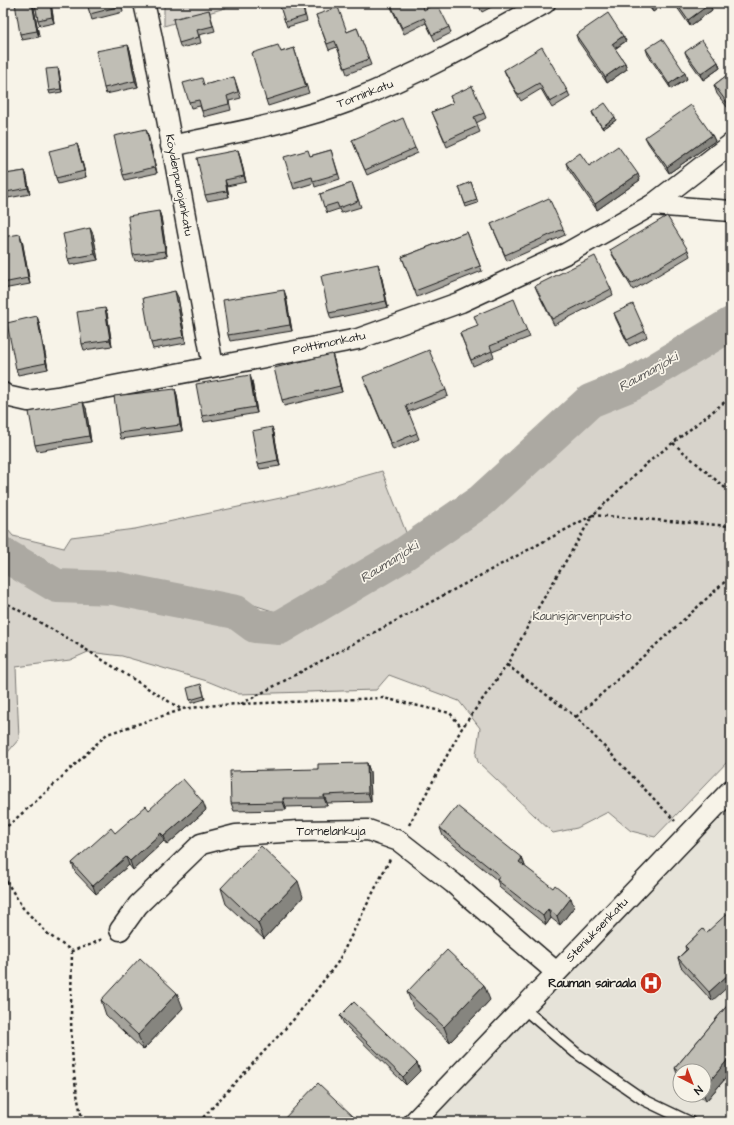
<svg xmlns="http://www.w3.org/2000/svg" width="734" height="1125" font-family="'Architects Daughter',sans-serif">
  <rect width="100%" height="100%" fill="#f7f3e8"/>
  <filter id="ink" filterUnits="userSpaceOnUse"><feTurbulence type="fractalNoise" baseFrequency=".025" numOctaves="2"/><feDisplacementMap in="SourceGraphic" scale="8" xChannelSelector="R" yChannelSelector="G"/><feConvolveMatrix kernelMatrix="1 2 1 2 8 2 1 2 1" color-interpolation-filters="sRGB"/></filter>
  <g filter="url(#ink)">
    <path fill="#e6e3d9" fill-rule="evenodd" d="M731,801V1122H419ZM680,1071H704V1095H680Z"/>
    <g fill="#d7d3cb" stroke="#7a7874">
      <path d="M164,3H242L164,26Z"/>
      <path d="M731,331V758L655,837L631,831L608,812L577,828L553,833L478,762L476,755L480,728L459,701L389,675L376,690L239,694L207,681L122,656L88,652L70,660L16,667L19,739L3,758V563L21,569L57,596L116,594L189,618L222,614L248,638L270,640L319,616L458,526L550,447L586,413L641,386Z"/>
      <path d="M382,471L409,540L349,580L285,615L235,599L141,581L58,575L3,544V524L13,536L64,548L71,537L135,529L304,493Z"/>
    </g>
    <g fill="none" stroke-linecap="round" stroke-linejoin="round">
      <path stroke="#aca9a2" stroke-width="34" d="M3,554L57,586L114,588L236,612L255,626L279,628L401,556L481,501L590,401L632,384L731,324"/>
      <g stroke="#1c1c1c" stroke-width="13">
        <path id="service" d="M523,1008L576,1053L592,1064L644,1100L690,1122"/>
      </g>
      <g stroke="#1c1c1c" stroke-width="23">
        <g id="minor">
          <path d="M144,3L152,38L213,366"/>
          <path d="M171,146C231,133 292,123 350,101C418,75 481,39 545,3"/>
          <path d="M652,205L731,211"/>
          <path d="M3,393L6,396L28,401L57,397L358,339L461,302L567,253L652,205L731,144"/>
          <path d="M120,930L138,905L201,844L236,835L299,831L368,830L399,841L453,883L556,972"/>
          <path d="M414,1122L731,790"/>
        </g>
      </g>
      <g stroke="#1c1c1c" stroke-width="2.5" stroke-dasharray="3 3" stroke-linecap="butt">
        <path d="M673,443L731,493"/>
        <path d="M3,601L77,644L181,709L217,705L383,698L450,713L462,728"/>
        <path d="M507,665L576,717L675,821"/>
        <path d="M241,704L593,515L646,464L731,397"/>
        <path d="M576,717L690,614L731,576"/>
        <path d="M409,825L462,728L507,665L535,613L593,515L731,526"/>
        <path d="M3,830L43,795L107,734L181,710"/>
        <path d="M3,876L23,908L49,935L72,951L92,944L104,938"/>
        <path d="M72,951C71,1009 68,1065 83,1122"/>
        <path d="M199,1122L294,1019L338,962L390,859"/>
      </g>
      <use href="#service" stroke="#f7f3e8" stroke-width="10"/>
      <use href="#minor" stroke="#f7f3e8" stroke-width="20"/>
    </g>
    <g fill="#a5a39c" stroke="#1c1c1c">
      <path d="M33,3L39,37L22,40L20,34Z"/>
      <path d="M35,3H51L54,23L40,26L38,20Z"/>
      <path d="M87,3H121L123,12L92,20Z"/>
      <path d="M279,3H302L307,21L287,27Z"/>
      <path d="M389,3H421L424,10L449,27L451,33L435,41L426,23L404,34Z"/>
      <path d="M477,3H499L482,12Z"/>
      <path d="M646,3H665L653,12Z"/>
      <path d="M674,3H709L712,10L690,26Z"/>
      <path d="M209,10L215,31L199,35L201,43L181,48L179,43Z"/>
      <path d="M316,15L347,32L357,28L371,65L347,74L337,47L329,50Z"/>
      <path d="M576,35L623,36L626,41L615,49L625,63L627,69L607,83L578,41Z"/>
      <path d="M128,45L130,50L138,87L106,94L104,88Z"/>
      <path d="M294,48L309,93L268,106L266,100L281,52Z"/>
      <path d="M646,49L687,79L671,89L648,55Z"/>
      <path d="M685,52L718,62L720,68L703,80L687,57Z"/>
      <path d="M58,68L59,71L62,92L50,94L49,91Z"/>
      <path d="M504,70L568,92L570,97L552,108L541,89L521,101L506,75Z"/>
      <path d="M731,72V112L717,94L714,85Z"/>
      <path d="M234,77L241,98L229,101L231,110L204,117L200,106L191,108L189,102L205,85Z"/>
      <path d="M450,96L484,113L486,118L476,123L480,132L447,147L432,112L453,103Z"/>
      <path d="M592,112L616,120L603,129L593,115Z"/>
      <path d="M148,135L157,173L125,180L123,175Z"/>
      <path d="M712,135L715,141L669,173L648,143L645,137Z"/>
      <path d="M352,140L415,148L418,153L367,175Z"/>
      <path d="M77,144L79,150L86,177L58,184L56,178Z"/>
      <path d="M238,150L240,156L246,182L227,186L229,197L207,201L205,195Z"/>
      <path d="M331,150L340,179L315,187L314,183L294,189L292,183L310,156Z"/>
      <path d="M3,155L7,174L25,171L27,177L30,194L8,198L6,192H3Z"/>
      <path d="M566,163L589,166L640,180L597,210L568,169Z"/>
      <path d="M471,182L478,203L466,207L459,187Z"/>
      <path d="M352,183L361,207L341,213L339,209L327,213L320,194Z"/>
      <path d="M159,211L161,217L167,256L135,261L133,255Z"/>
      <path d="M491,224L563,229L565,235L507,261Z"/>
      <path d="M467,232L482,271L417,297L402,257Z"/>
      <path d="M93,234L98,260L70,265L68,259Z"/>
      <path d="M3,237L22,240L30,284L3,289Z"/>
      <path d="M610,250H688L690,256L633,290L613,256Z"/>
      <path d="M380,270L388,307L331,319L329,313Z"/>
      <path d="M535,286L611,289L613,295L554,325L537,291Z"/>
      <path d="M286,296L292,331L230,341L228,335Z"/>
      <path d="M178,297L186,343L153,349L151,343Z"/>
      <path d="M107,313L112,346L84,350L82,344Z"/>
      <path d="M614,313L645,331L647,337L629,346L616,319Z"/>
      <path d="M39,322L48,369L18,375L16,369Z"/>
      <path d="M527,331L530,337L492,352L494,357L473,366L460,333Z"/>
      <path d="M332,354L334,360L342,392L284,406L282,400Z"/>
      <path d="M252,381L257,413L204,422L202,416Z"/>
      <path d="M365,383L446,390L448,396L408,412L419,439L393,450Z"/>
      <path d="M175,389L177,395L182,431L121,439L119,433Z"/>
      <path d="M86,408L91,442L37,451L35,445Z"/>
      <path d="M274,433L280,466L260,469L258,464Z"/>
      <path d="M202,687L205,699L191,703L190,700Z"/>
      <path d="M367,763L370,772L371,802L327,803V806L286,807V810L234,811L231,803L318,769Z"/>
      <path d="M149,810H206L167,845L164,841L133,870L129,865L96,894L75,872L72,863Z"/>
      <path d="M440,828L522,858L525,866V867L574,907L560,925L551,918L546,925L500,888L497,880L443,836Z"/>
      <path d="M221,888L303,897L264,939L226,904Z"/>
      <path d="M703,929L712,1001L681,967L678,958L686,950L685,946Z"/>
      <path d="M407,992L490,1000L450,1042L413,1007Z"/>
      <path d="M101,1000L183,1008L143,1050L106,1015Z"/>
      <path d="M731,1001V1072L706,1101L699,1095H704V1071H680V1079H679L675,1068Z"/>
      <path d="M340,1016L417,1063L420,1071L406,1085L344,1024Z"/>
    </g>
    <g fill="#86857f" stroke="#1c1c1c">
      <path d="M32,3H33L39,37L37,31Z"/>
      <path d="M50,3H51L54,23L52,17Z"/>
      <path d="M655,3H665L653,12L650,6Z"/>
      <path d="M710,4L712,10L690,26L688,20Z"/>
      <path d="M623,36L626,41L614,49L612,44Z"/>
      <path d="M128,45L130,50L138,87L135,81Z"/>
      <path d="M718,62L720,68L703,80L701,74Z"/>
      <path d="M625,63L627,69L607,83L605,77Z"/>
      <path d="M58,68L59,71L62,92L61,89Z"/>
      <path d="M685,73L687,79L671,89L669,84Z"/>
      <path d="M615,117L616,120L603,129L602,127Z"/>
      <path d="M146,129L148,135L157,173L155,167Z"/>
      <path d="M712,135L715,141L669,173L667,167Z"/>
      <path d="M77,144L79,150L86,177L84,171Z"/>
      <path d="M238,150L240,156L246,182L244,176Z"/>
      <path d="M3,155L8,180L5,174L3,160Z"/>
      <path d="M25,171L27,177L30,194L28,188Z"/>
      <path d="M638,174L640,180L597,210L595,204Z"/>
      <path d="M225,180L227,186L229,197L227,191Z"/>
      <path d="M159,211L161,217L167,256L165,251Z"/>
      <path d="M90,228L93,234L98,260L95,254Z"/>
      <path d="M20,234L22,240L30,284L28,278Z"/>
      <path d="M378,264L380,270L388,307L386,301Z"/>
      <path d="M284,290L286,296L292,331L290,325Z"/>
      <path d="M175,291L178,297L186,343L184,337Z"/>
      <path d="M105,308L107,313L112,346L110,340Z"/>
      <path d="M37,316L39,322L48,369L46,363Z"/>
      <path d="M332,354L334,360L342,392L340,386Z"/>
      <path d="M250,375L252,381L257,413L255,407Z"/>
      <path d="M175,389L177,395L182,431L180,425Z"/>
      <path d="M83,402L86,408L91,442L89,436Z"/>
      <path d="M272,427L274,433L280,466L278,460Z"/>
      <path d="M367,763L370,772L371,802L368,793Z"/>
      <path d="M324,795L327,803V806L324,798Z"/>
      <path d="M283,798L286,807V810L283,802Z"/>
      <path d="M203,802L206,810L167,845L164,836Z"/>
      <path d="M161,833L164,841L133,870L130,861Z"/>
      <path d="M126,857L129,865L96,894L93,886Z"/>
      <path d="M522,858L525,866L522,870L519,862Z"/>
      <path d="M298,881L303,897L264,939L258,923Z"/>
      <path d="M571,898L574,907L560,925L557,916Z"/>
      <path d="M548,909L551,918L546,925L543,916Z"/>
      <path d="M731,972V984L712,1001L709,992Z"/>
      <path d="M484,985L490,1000L450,1042L444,1027Z"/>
      <path d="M177,993L183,1008L143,1050L138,1035Z"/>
      <path d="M730,1057L731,1060V1072L706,1101L704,1095V1088Z"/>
      <path d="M417,1063L420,1071L406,1085L403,1077Z"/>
      <path d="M355,1118L356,1122H352Z"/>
    </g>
    <g fill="#c0beb5" stroke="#1c1c1c">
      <path d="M15,3H32L37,31L20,34Z"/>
      <path d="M35,3H50L52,17L38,20Z"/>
      <path d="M87,3H120L121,6L90,14Z"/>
      <path d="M279,3H301L305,16L285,22Z"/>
      <path d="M390,3H421L424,10L437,3L449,27L432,35L424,18L402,28Z"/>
      <path d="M478,3H486L480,6Z"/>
      <path d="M648,3H655L650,6Z"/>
      <path d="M676,3H709L710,4L688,20Z"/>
      <path d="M338,7L347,32L357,28L369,59L345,68L335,41L327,44L316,15Z"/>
      <path d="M209,10L213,26L197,30L199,37L179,43L173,19Z"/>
      <path d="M608,13L623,36L612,44L625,63L605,77L576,35Z"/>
      <path d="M662,39L685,73L669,84L646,49Z"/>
      <path d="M702,40L718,62L701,74L685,52Z"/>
      <path d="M128,45L135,81L104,88L96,51Z"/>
      <path d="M278,45L281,52L294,48L306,87L266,100L252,53Z"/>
      <path d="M542,47L568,92L550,102L539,83L518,95L504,70Z"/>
      <path d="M58,68L61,89L49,91L46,69Z"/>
      <path d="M731,72V108L714,85Z"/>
      <path d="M234,77L238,92L227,96L229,104L202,111L199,100L189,102L183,83L202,78L204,85Z"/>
      <path d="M472,86L484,113L474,117L478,126L445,141L432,112L453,103L450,96Z"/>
      <path d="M605,103L615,117L602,127L592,112Z"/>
      <path d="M691,105L712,135L667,167L645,137Z"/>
      <path d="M403,118L415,148L365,170L352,140Z"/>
      <path d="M146,129L155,167L123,175L114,136Z"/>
      <path d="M77,144L84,171L56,178L49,151Z"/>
      <path d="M618,146L638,174L595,204L566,163L580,153L589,166Z"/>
      <path d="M238,150L244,176L225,180L227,191L205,195L197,158Z"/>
      <path d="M308,150L310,156L331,150L338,174L313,181L312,177L292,183L284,157Z"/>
      <path d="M3,160L5,174L25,171L28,188L6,192L5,186H3Z"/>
      <path d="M471,182L477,200L465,204L459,187Z"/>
      <path d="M352,183L358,201L339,208L337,203L324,207L320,194Z"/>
      <path d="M549,198L563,229L505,255L491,224Z"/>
      <path d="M159,211L165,251L133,255L128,216Z"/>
      <path d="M667,216L688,250L631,284L610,250Z"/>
      <path d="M90,228L95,254L68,259L63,234Z"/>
      <path d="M467,232L480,266L415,291L402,257Z"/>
      <path d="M20,234L28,278L3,283V237Z"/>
      <path d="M595,256L611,289L552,319L535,286Z"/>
      <path d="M378,264L386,301L329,313L321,276Z"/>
      <path d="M284,290L290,325L228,335L223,300Z"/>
      <path d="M175,291L184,337L151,343L143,298Z"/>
      <path d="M514,299L527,331L490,346L492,351L471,360L460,333L478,326L474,316Z"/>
      <path d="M633,304L645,331L627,340L614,313Z"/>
      <path d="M105,308L110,340L82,344L77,312Z"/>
      <path d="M37,316L46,363L16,369L7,323Z"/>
      <path d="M429,350L446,390L406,406L417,433L391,444L363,377Z"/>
      <path d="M332,354L340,386L282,400L274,368Z"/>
      <path d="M250,375L255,407L202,416L196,384Z"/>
      <path d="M175,389L180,425L119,433L114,396Z"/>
      <path d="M83,402L89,436L35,445L29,412Z"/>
      <path d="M272,427L278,460L258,464L252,431Z"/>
      <path d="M201,684L204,696L190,700L187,688Z"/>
      <path d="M367,763L368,793L324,795V798H283V802L231,803L230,771L318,769V764Z"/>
      <path d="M183,779L203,802L164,836L161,833L130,861L126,857L93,886L72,863L111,828L115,833L146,806L149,810Z"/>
      <path d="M457,806L522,858L519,862L553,888L555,885L571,898L557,916L548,909L543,916L497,880L500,876L440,828Z"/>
      <path d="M261,846L298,881L258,923L221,888Z"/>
      <path d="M731,910V972L709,992L678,958L688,949L685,946L703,929L706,933Z"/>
      <path d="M447,950L484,985L444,1027L407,992Z"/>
      <path d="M140,958L177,993L138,1035L101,1000Z"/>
      <path d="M731,1001V1058L730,1057L704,1088V1071H680V1072L675,1068Z"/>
      <path d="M354,1002L417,1063L403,1077L340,1016Z"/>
      <path d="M318,1083L355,1118L352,1122H281Z"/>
    </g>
  </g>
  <defs>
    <g id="hospital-disc" transform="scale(1.15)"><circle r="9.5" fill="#c8321e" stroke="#f7f3e8"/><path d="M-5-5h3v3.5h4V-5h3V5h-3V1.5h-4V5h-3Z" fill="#fff"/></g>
  </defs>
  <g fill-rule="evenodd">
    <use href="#hospital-disc" x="651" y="983"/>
  </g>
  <g text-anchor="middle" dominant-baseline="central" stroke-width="3.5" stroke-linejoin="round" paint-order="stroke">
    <g font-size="12" fill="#1c1c1c" stroke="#f7f3e8">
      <text transform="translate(365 94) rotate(-21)">Torninkatu</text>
      <text transform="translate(179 185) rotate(79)">Köydenpunojankatu</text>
      <text transform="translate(329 343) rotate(-12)">Polttimonkatu</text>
      <text x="331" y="831">Tornelankuja</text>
      <text transform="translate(597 930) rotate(-46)">Steniuksenkatu</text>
    </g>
    <g font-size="12" fill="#545351" stroke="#f7f3e8">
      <text x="582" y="616">Kaunisjärvenpuisto</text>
    </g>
    <g font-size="12" font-weight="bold" fill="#1c1c1c" stroke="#f7f3e8" text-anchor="end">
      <text x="636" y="983">Rauman sairaala</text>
    </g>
    <g font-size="13" font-style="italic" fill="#565452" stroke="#f7f3e8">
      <text transform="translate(648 372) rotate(-29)">Raumanjoki</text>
      <text transform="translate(389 562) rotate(-32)">Raumanjoki</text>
    </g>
  </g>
  <rect width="734" height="1125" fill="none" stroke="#f7f3e8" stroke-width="16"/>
  <rect x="8" y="8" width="718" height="1109" fill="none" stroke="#1c1c1c" stroke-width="1.5" filter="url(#ink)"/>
  <g transform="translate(692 1083) rotate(138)"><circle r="19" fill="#f7f3e8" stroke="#9f9d96"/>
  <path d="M0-3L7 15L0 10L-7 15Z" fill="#c8321e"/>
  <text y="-6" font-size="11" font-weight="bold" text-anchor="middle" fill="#1c1c1c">N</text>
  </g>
</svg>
